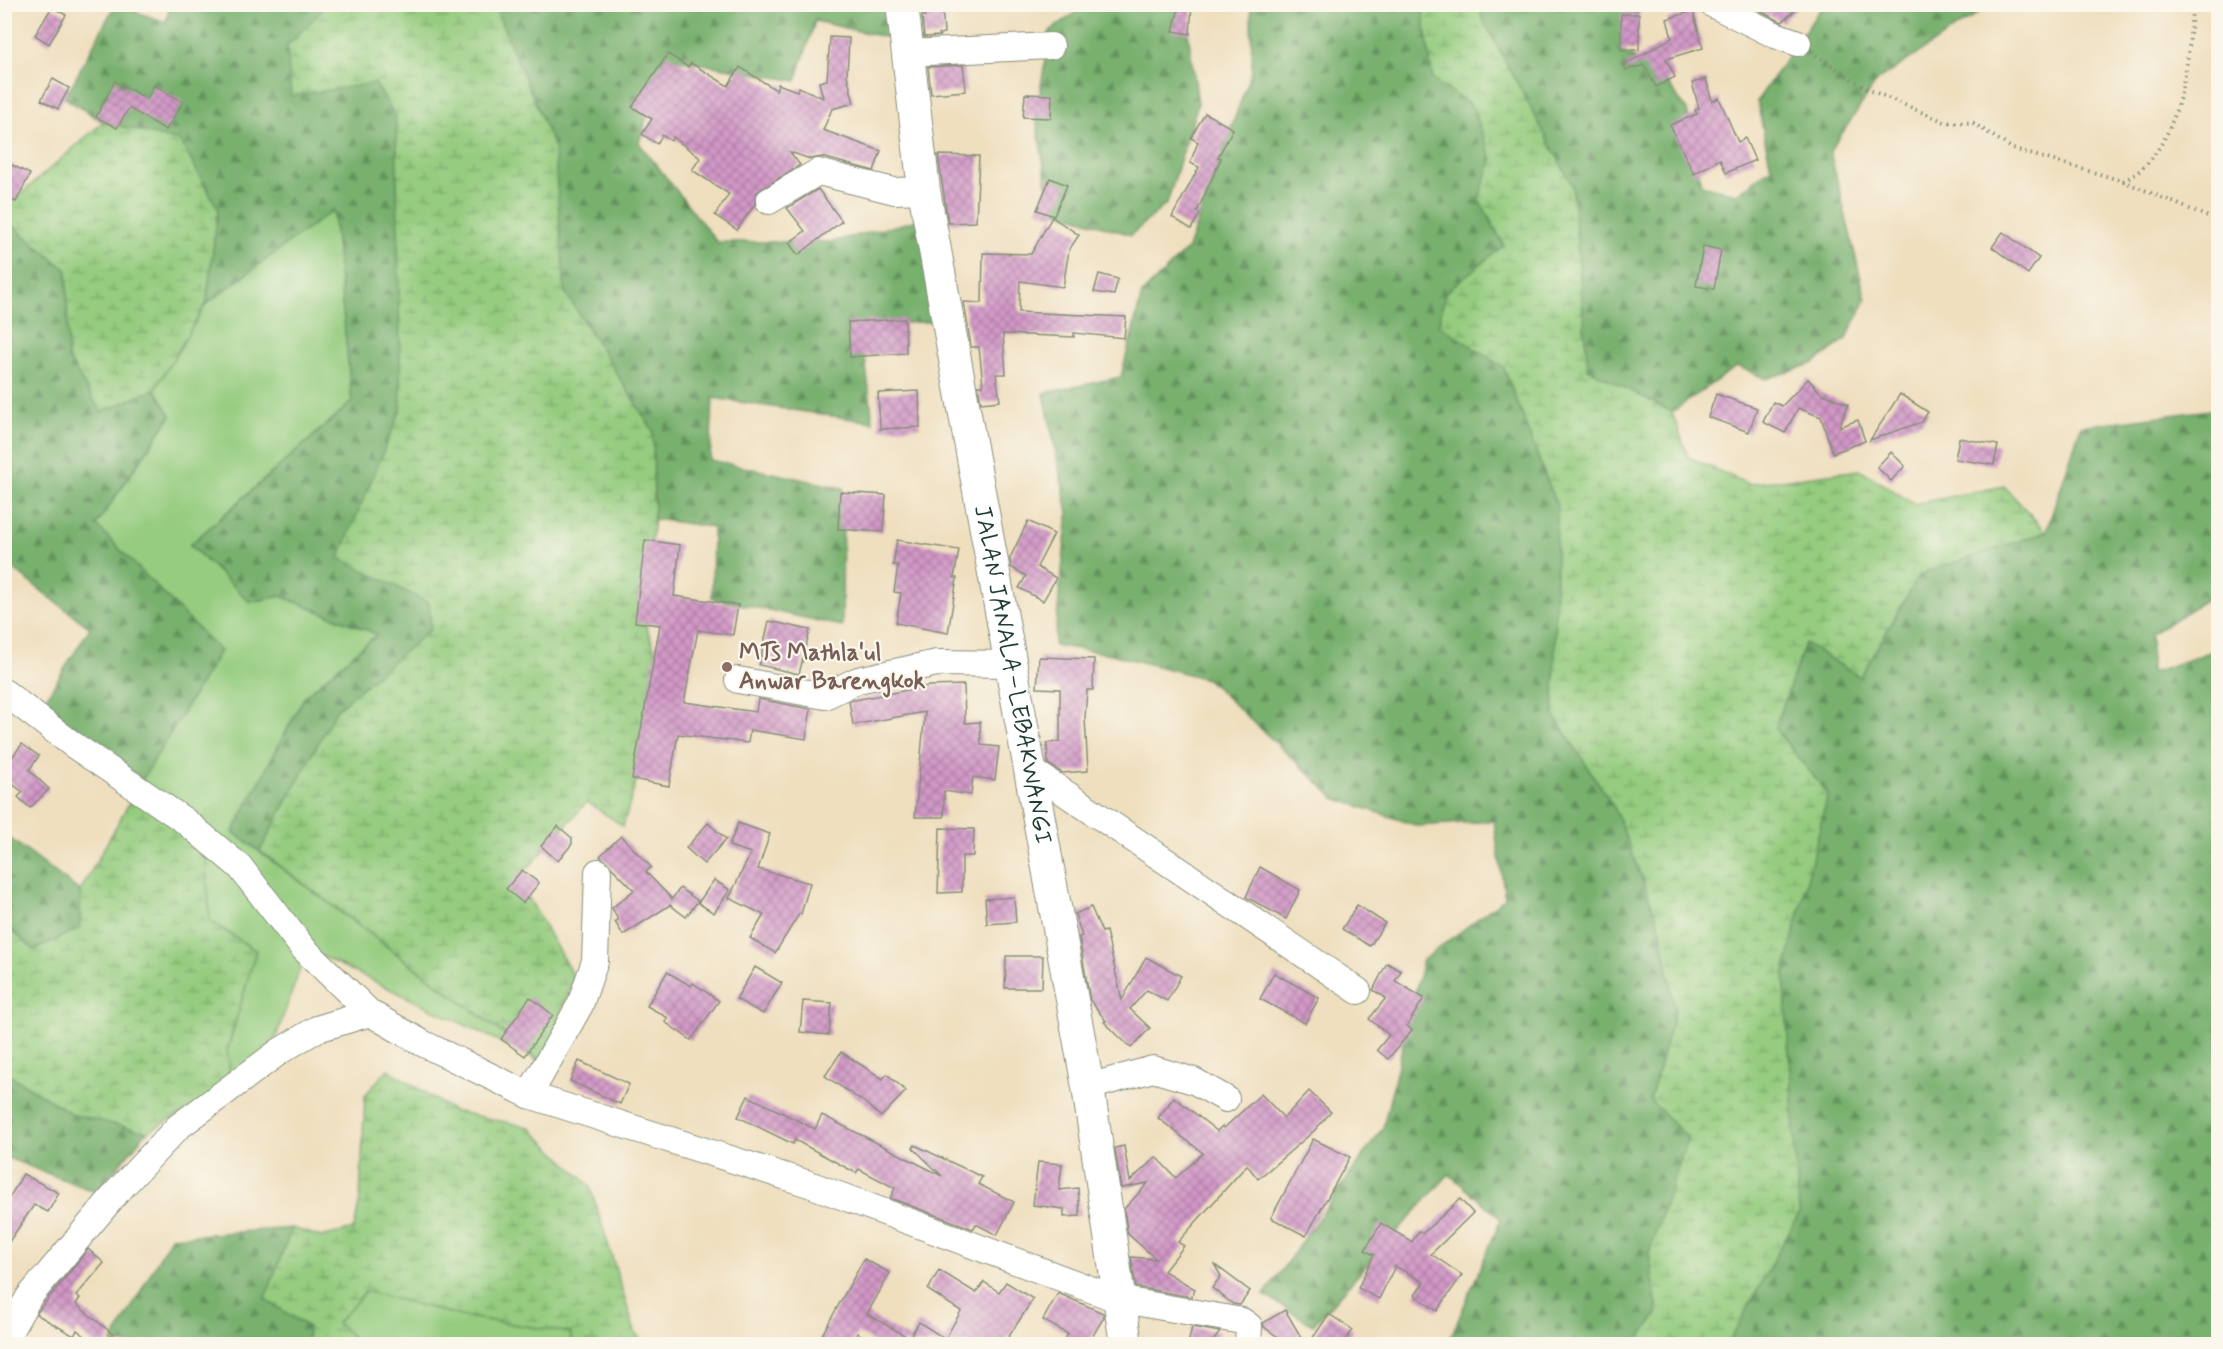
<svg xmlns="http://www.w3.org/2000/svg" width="2223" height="1349" font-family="Mynerve,sans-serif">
  <defs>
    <pattern id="forest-firs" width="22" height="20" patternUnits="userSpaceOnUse" patternTransform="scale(1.5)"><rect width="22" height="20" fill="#78b06e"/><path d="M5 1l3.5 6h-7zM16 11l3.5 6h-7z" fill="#62905b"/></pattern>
    <pattern id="wetland-marsh" width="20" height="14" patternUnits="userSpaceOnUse" patternTransform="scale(1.5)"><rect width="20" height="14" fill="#95cc7f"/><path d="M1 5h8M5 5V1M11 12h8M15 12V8" fill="none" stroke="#79a769"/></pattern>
    <pattern id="building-cross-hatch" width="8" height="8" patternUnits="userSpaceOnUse" patternTransform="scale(1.5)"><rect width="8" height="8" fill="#d298c7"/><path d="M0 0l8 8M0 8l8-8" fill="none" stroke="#aa7da2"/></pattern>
  </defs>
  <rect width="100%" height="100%" fill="#fbf7ec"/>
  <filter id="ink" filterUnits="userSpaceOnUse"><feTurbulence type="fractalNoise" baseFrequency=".0167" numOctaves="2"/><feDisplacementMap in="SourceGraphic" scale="12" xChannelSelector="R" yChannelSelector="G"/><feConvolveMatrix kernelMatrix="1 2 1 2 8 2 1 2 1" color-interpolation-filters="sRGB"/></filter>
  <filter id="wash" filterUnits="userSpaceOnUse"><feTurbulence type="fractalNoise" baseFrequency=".008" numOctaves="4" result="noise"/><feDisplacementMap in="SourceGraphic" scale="24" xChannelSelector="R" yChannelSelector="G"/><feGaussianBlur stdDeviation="1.35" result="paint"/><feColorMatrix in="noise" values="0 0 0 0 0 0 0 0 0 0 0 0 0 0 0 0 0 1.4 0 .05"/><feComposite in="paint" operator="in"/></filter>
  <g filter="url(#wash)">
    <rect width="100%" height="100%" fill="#efdfbf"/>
    <g fill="#95cc7f" stroke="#5a845a" stroke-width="1.5">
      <path d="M333,209L352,402L190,545L250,601L281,596L377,634L305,696L233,832L542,1062L307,949L265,1068L233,1086L227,1051L256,951L210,921L205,854L142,780L96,525L171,416L155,389L206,304Z"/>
      <path d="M366,1291L461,1316L571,1333V1344H360L336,1323Z"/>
    </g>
    <g fill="url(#forest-firs)" stroke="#4c7651" stroke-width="1.5">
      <path d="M115,5L166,22L170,5H327L288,46L375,83L396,116L401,409L340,558L429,603L431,629L337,709L260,851L233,832L305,696L377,634L281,596L250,602L190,545L352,402L333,210L206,304L218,209L180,142L103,122L65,98Z"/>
      <path d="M494,5H895L898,40L815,21L796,81L664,57L639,143L717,242H831L922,219L936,321L861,326L873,422L713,398L710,460L843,488L842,626L712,598L713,527L654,519L653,431L565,292L554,147Z"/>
      <path d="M1086,5H1184L1198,103L1167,203L1131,235L1051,210L1036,117L1050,31Z"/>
      <path d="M1251,5H1422L1433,80L1472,105L1492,159L1479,199L1504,246L1445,293L1439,324L1504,368L1557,506L1554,715L1615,809L1660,926L1675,1011L1650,1100L1688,1138L1649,1252L1658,1313L1635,1344H1448L1501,1219L1449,1174L1313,1325L1264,1295L1383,1128L1423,960L1505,898L1494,821L1418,826L1335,798L1207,679L1111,654L1054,645L1068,513L1044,393L1121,377L1142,294L1188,248L1252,70Z"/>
      <path d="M1482,5H1643L1618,50L1657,69L1687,110L1701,185L1737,194L1771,168L1757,101L1823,5H1990L1877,81L1830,151L1866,300L1846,339L1814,363L1766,379L1737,366L1672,412L1588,369L1572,185L1481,16Z"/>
      <path d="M4,219L67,270L68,358L101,412L155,389L171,415L96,525L220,651L142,780L41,706L90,628L5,563Z"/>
      <path d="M2218,409V592L2151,634V673L2218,649V1344H1728L1799,1213L1784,974L1828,794L1775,729L1805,643L1860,677L1920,574L2046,532L2081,426Z"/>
      <path d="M4,834L80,891V928L34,950L5,924Z"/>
      <path d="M4,1072L72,1114L147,1132L96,1192L5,1157Z"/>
      <path d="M292,1228L265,1299L308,1327L307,1344H111L171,1237Z"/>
    </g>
    <g fill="url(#wetland-marsh)" stroke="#5a845a" stroke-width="1.5">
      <path d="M327,5H494L554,147L565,292L653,431L654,519L642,614L663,674L637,779L623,826L587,802L518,879L574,978L542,1062L260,851L337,709L431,629L429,603L339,558L401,409L396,116L375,83L291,96L287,46Z"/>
      <path d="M1422,5H1482L1481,16L1572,185L1588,369L1672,412L1688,457L1748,484L1861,470L1914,504L2004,486L2046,532L1920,574L1860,677L1805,643L1775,729L1828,794L1784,974L1799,1213L1728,1344H1635L1658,1313L1649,1252L1688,1138L1650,1100L1675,1010L1660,926L1615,809L1554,715L1557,506L1504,368L1439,325L1445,293L1504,245L1479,199L1492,159L1472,106L1433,80Z"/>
      <path d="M103,122L180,141L218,209L206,304L155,389L101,412L68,358L67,270L5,219L4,209Z"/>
      <path d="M142,780L205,854L210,921L256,951L227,1051L233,1086L147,1132L72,1114L5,1072L4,924L34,950L80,928V891Z"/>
      <path d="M388,1069L453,1111L529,1127L590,1186L635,1332L644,1344H571V1333L461,1316L366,1291L337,1323L360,1344H307L308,1327L265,1299L292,1228L321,1237L354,1229L360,1199L365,1095Z"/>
    </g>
    <g id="blocks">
      <g fill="url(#building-cross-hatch)">
        <path d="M926,4H942L944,33L939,34L940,36L924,37L922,16H925Z"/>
        <path d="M1180,4H1192L1190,34L1173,31Z"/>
        <path d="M1756,4H1802L1782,22L1760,11Z"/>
        <path d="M52,7L66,15L49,44L35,35Z"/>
        <path d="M1693,11L1703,48L1666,59L1675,77L1656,87L1644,65L1626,70L1624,65L1672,38L1667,19Z"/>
        <rect x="1621" y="14" width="18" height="36"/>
        <path d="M830,37L849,38L847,75L854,103L832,109L823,130L881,151L874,171L822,157L810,159L790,152L800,165L756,193L755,204L737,230L715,215L729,194L692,170L700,158L673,137L671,141L662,135L657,144L642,134L652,119L632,107L668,54L688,67L691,63L728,86L740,67L776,90L778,84L797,91L799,87L823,98L819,82L827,80Z"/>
        <path d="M963,65L966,91L931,94L928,67Z"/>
        <path d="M53,79L69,88L58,109L41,100Z"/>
        <path d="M1706,79L1712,101L1719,98L1738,142L1745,138L1755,160L1726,173L1720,159L1694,174L1670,125L1697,114L1695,110L1699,108L1692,83Z"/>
        <path d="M115,81L147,99L154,85L183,102L166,130L129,108L117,128L96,117Z"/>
        <path d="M1025,94L1052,95L1051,118L1023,117Z"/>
        <path d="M1205,113L1233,129L1218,157L1221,158L1197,212L1200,214L1191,229L1172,217L1199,167L1190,163L1198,142L1191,138Z"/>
        <path d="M938,155L979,156L976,222L948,223Z"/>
        <path d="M4,161L30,174L16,202L4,196Z"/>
        <path d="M1050,178L1067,185L1054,216L1037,210Z"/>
        <path d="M818,189L842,221L798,255L789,243L805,231L787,208Z"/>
        <path d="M1052,217L1079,235L1069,250L1063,287L1020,281L1019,312L1126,317L1124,338L1074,333V337L1003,334L1006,374H996L1000,401L981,403L978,386H983L979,347H971L964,302L982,303L983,253L1031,254Z"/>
        <path d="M2003,232L2039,258L2028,274L1992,247Z"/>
        <path d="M1703,246L1721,250L1714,289L1696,286Z"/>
        <path d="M1099,274L1118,279L1114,295L1094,292Z"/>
        <path d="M905,319L906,353L850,357L848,322Z"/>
        <path d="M1808,379L1821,393L1848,404L1839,427L1858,420L1865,441L1833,453L1821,417L1798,408L1785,433L1763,422L1773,402L1782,406Z"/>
        <path d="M919,391L920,427L880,429L878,393Z"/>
        <path d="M1716,394L1757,408L1749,432L1708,417Z"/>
        <path d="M1900,394L1928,412L1922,422L1870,440Z"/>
        <path d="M1959,438L1998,445L1994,465L1955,459Z"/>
        <path d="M1891,452L1905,466L1891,481L1877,467Z"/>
        <path d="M840,492L886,495L883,532L838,529Z"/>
        <path d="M1028,521L1054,534L1037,567L1056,578L1043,601L1019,588L1026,576L1011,567L1010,558Z"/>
        <path d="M645,540L680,545L674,596L738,605L733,635L698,630L684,702L756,712L758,699L811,709L806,739L750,730L748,743L678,734L669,786L632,779L660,625L635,622Z"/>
        <path d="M897,540L959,550L954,578H957L948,633L896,623L901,593L894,592L898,565H893Z"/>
        <path d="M769,621L810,630L799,674L759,665Z"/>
        <path d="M1039,657L1094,659L1093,690H1087L1085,718L1088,771L1062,773L1048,764L1047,743L1060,742V689L1037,688Z"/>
        <path d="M964,685L965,723L980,722L981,745L999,747L995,780L973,777L971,795L944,791V817H915L925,712L853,725L849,701L929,686Z"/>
        <path d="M22,744L39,756L29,770L49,789L30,808L18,797L23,792L4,778V768Z"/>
        <path d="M708,823L726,839L704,864L686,848Z"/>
        <path d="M738,823L770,834L758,869L810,883L801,914H799L775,953L750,938L764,915L729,898L751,853L729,846Z"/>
        <path d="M558,826L572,838V844L558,861L541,846Z"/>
        <path d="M940,828L974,829L973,856H962V892L938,893Z"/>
        <path d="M621,836L651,867L646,872L672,899L680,888L698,901L686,917L670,905L623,935L615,922L618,920L612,908L634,890L600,856Z"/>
        <path d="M1260,867L1300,890L1286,919L1246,897Z"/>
        <path d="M522,870L539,883L523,903L506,889Z"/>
        <path d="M714,880L730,890L714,913L698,903Z"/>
        <path d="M1014,897L1016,922L987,924L985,899Z"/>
        <path d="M1357,905L1385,923L1370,946L1342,929Z"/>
        <path d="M1091,907L1102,932L1106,931L1122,1000L1146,957L1181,976L1167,1001L1147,990L1130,1009L1150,1028L1131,1048L1104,1022L1106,1021L1090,1000L1079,937L1082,936L1075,914Z"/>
        <path d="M1006,956H1043L1042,988H1005Z"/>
        <path d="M1387,963L1401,971L1395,981L1424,998L1407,1026L1412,1030L1388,1059L1377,1050L1389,1035L1369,1019L1386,998L1373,990Z"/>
        <path d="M755,967L782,983L763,1014L736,999Z"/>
        <path d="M667,972L691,986L693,983L719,1001L691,1040L665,1022L668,1018L647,1006Z"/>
        <path d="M1274,973L1319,998L1305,1023L1260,999Z"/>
        <path d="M530,997L553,1015L525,1056L501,1039Z"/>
        <path d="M803,1001L832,1003L829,1035L800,1032Z"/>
        <path d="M841,1052L883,1079L887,1074L906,1091L881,1117L864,1102L825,1076Z"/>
        <path d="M579,1061L629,1084L620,1104L570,1081Z"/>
        <path d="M1309,1091L1331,1112L1314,1131L1258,1179L1247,1165L1178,1242L1184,1246L1164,1271L1195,1289L1191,1297L1136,1287L1131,1257L1156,1259L1128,1234L1124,1209L1148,1183L1121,1188L1115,1148L1124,1146L1130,1181L1156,1157L1176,1178L1203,1153L1158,1118L1174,1097L1217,1131L1222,1126L1224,1128L1261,1094L1284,1118Z"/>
        <path d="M748,1096L815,1129L822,1115L942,1176L913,1148L915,1145L982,1177L978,1184L1014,1202L997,1235L976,1224L973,1229L890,1198L895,1188L859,1169L856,1173L795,1140L793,1144L738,1117Z"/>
        <path d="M1313,1139L1350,1157L1306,1236L1271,1218Z"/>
        <path d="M1038,1162L1062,1164L1059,1190L1078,1188L1080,1216L1064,1217V1209L1033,1205Z"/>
        <path d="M23,1174L59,1193L48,1212L34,1205L4,1249V1207Z"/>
        <path d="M1460,1199L1473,1213L1431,1254L1462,1275L1437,1311L1415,1295L1424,1282L1395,1266L1379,1299L1358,1288L1374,1255L1365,1250L1381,1223L1412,1242L1419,1231L1423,1233Z"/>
        <path d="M88,1249L104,1263L76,1296L80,1298L76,1304L113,1334L105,1344H95L77,1330L74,1336L36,1314Z"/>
        <path d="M864,1259L890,1273L867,1314L909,1338L919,1322L945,1339L961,1311L928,1290L939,1270L976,1293L984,1282L999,1292L1006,1282L1033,1299L1004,1344H878L857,1333L851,1344H817Z"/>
        <path d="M1214,1264L1250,1291L1240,1305L1233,1304L1212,1288L1221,1276Z"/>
        <path d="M1058,1293L1103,1313L1104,1317L1088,1344H1061L1068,1334L1043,1320Z"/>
        <path d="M1285,1310L1301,1337L1288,1344L1264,1327L1263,1323Z"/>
        <path d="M1329,1314L1353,1330L1343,1344H1321L1312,1339Z"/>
        <path d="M1192,1327L1220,1332L1211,1344H1188Z"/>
      </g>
    </g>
  </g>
  <g filter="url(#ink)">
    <use href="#blocks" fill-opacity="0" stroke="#878e7a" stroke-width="1.5"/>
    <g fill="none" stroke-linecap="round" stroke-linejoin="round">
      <g stroke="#878e7a" stroke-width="28">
        <g id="minor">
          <path d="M1712,4L1775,35L1798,43"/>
          <path d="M908,53L1051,46"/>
          <path d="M769,201L818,172L894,191L924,190"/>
          <path d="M738,680L825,696L858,680L937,663L1010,664"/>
          <path d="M4,692L72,744L185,821L240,867L303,948L370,1013L422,1043L529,1095L809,1184L1117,1299L1242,1321L1249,1326L1248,1344"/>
          <path d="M1028,768L1358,991"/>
          <path d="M1088,1087L1153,1069L1194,1081L1226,1099"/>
          <path d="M529,1095L580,1005L595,961L598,872"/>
          <path d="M4,1341L29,1297L117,1192L178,1127L280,1051L317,1029L370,1013"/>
        </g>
      </g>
      <g stroke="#878e7a" stroke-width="34">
        <g id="major">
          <path id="s1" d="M902,4L924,190L1088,1087L1126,1344"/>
        </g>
      </g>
      <g stroke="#878e7a" stroke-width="4" stroke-dasharray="1.5 4.5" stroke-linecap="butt">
        <path d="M1816,55L1865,88L1945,122L1973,123L2013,149L2123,181L2218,221"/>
        <path d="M2123,181C2180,155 2190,60 2192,4"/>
      </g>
      <use href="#minor" stroke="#fff" stroke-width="26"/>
      <use href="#major" stroke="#fff" stroke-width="32"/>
    </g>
  </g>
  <circle fill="#8d6e63" stroke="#fbf7ec" stroke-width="2" cx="727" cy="667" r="6"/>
  <g text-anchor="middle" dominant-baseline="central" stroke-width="4.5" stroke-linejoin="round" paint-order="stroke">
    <g font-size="24" font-weight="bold" fill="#785e54" stroke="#fbf7ec" text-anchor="start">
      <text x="739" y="653">MTs Mathla'ul<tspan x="739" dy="28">Anwar Barengkok</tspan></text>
    </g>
    <g font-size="24" fill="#1f3d34" stroke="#fbf7ec">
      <text stroke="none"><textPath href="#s1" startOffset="680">JALAN JANALA–LEBAKWANGI</textPath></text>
    </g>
  </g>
  <rect width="2223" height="1349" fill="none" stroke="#fbf7ec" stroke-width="24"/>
</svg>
